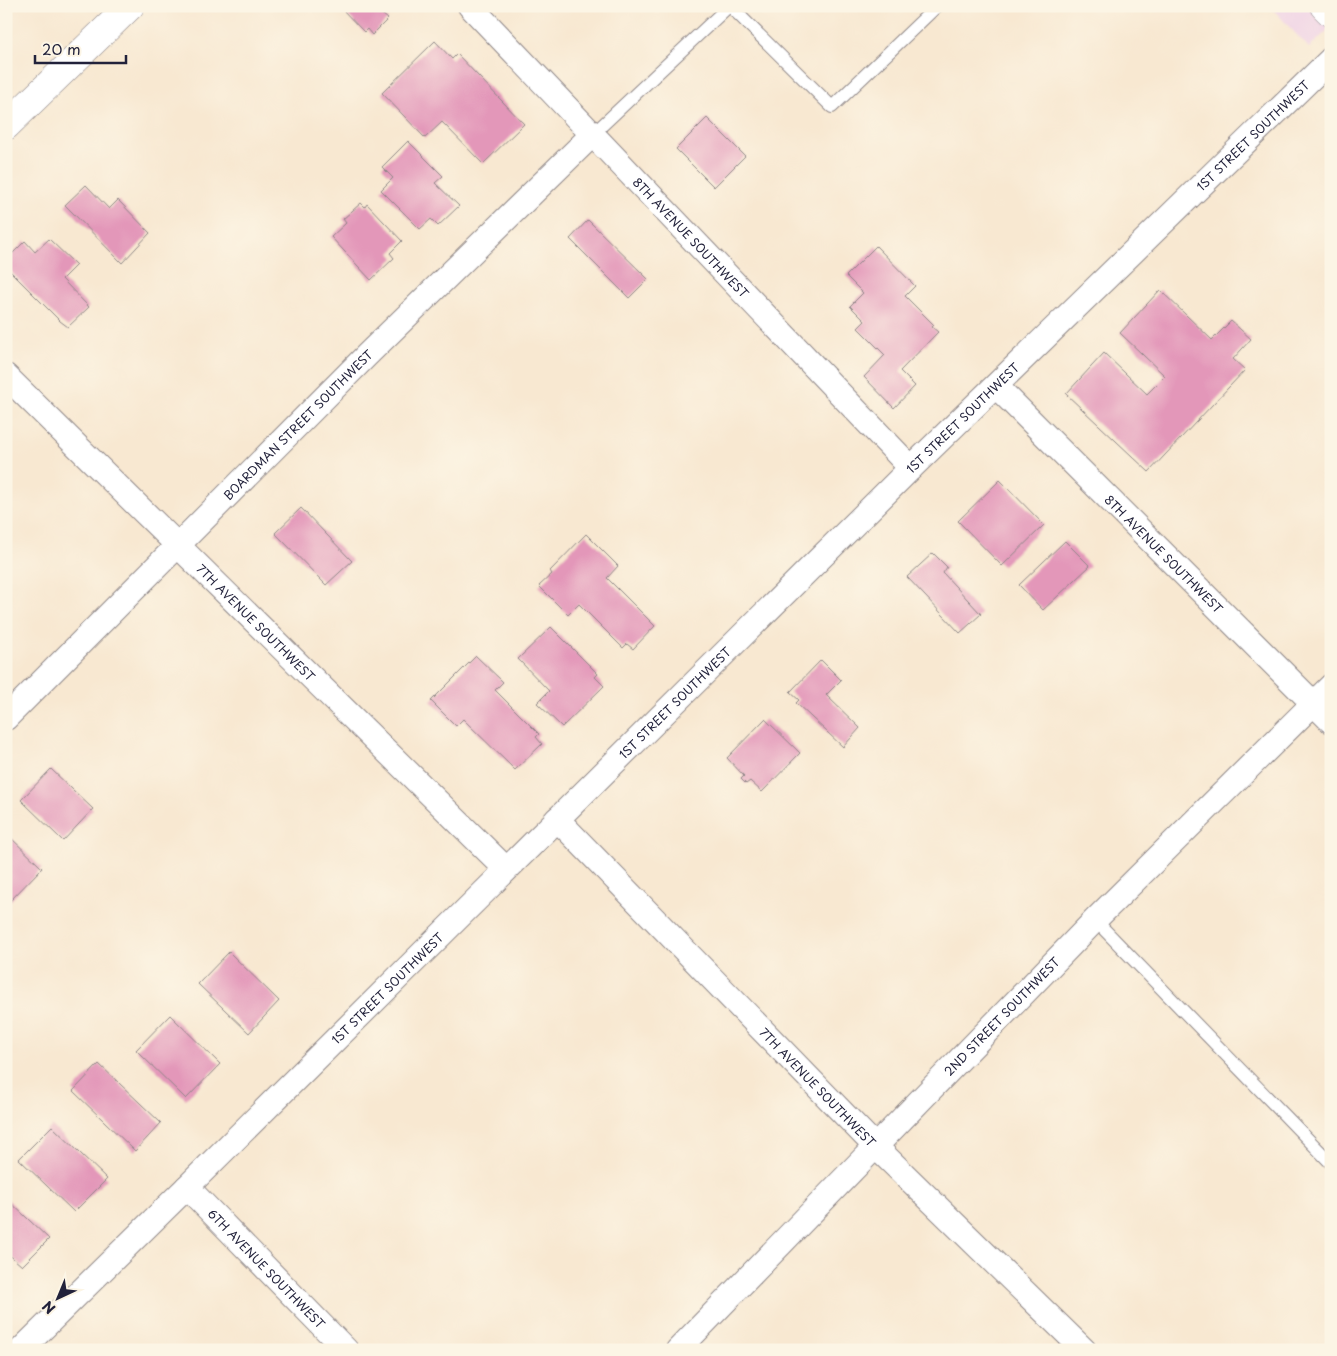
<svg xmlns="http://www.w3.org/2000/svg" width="1337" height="1356" font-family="'Playpen Sans',sans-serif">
  <rect width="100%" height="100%" fill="#fcf5e5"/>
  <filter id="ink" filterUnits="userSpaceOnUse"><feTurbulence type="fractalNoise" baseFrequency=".02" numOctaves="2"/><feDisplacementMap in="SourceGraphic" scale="10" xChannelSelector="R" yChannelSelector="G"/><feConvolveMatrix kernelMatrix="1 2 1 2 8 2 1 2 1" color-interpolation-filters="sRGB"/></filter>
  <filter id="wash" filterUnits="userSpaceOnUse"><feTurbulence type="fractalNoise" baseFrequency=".0096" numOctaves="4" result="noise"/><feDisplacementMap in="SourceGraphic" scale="20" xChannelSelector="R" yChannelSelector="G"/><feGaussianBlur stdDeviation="1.12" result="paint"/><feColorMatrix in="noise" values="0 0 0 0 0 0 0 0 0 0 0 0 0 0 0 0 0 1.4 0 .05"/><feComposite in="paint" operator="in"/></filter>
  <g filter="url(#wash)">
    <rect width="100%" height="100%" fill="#f8e8d1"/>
    <path fill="#efd0e6" d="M1270,6H1331V27L1309,48Z"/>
    <g id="blocks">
      <g fill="#e397b9">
        <path d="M339,6H380L385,11L382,14L388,19L372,35L367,29L364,32Z"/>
        <path d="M435,41L452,59L457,54L524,124L483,164L442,122L425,138L382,93Z"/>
        <path d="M707,118L745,156L714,187L676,149Z"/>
        <path d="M408,141L443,176L435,183L459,206L438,226L431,219L420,229L381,190L393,178L382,167Z"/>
        <path d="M86,185L109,209L118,200L150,233L122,263L65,205Z"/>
        <path d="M361,203L365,207L367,204L402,241L390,253L394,258L371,280L331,237L346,223L343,219Z"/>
        <path d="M588,220L648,279L629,298L570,239Z"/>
        <path d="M49,239L76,265L62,279L89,307L68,327L60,321L6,267V260L25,241L35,252Z"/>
        <path d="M876,246L915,286L905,296L934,325L932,327L938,332L900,371L915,386L894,408L864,377L885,355L858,328L865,321L850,306L863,293L846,276Z"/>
        <path d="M1160,290L1212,340L1231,321L1251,339L1233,359L1245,370L1149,472L1066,394L1104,353L1147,394L1165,376L1120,333Z"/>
        <path d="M1000,480L1044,525L1002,566L958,521Z"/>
        <path d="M301,508L352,561L326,585L275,533Z"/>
        <path d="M586,534L618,566L607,578L655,626L633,649L627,644L623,648L579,604L568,615L539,586L552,574L550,571Z"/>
        <path d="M1065,541L1090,566L1043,610L1019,585Z"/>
        <path d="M933,553L947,567L943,573L981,614L960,633L907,577Z"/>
        <path d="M551,627L598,674L595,677L604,686L562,727L537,703L549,691L518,659Z"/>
        <path d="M476,656L503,682L495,690L539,734L536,737L542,744L515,770L463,719L456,726L431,701Z"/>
        <path d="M821,660L841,680L826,695L860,728L843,747L796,703L799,700L790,692Z"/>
        <path d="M765,719L800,753L762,792L750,781L746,784L741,779L744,776L727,758Z"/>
        <path d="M51,769L93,809L63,841L21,800Z"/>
        <path d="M6,833L42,868L8,903L6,901Z"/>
        <path d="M229,952L279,1001L249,1033L198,984Z"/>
        <path d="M170,1015L220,1064L186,1099L136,1050Z"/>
        <path d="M99,1064L161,1123L135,1151L73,1091Z"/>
        <path d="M52,1126L107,1179L74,1212L19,1159Z"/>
        <path d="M6,1198L49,1239L22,1266L6,1252Z"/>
      </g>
    </g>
  </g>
  <g filter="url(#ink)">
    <use href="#blocks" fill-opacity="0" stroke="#8d8586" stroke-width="1"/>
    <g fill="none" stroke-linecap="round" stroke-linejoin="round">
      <g stroke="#8d8586" stroke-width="14">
        <g id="service">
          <path d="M730,6L832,107L937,6"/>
          <path d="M593,134L729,6"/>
          <path d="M1095,920L1331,1163"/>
        </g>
      </g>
      <g stroke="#8d8586" stroke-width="26">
        <g id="minor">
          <path id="s1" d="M470,6L911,468"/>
          <path id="s2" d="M6,376L506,869"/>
          <path id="s3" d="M997,387L1331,721"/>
          <path id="s4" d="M6,718L367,355L593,134"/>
          <path id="s5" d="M557,819L875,1146L1084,1350"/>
          <path id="s6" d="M187,1187L346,1350"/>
          <path id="s7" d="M21,1350L187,1187L911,468L1331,59"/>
          <path id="s8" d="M678,1350L1095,920L1331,686"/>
        </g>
      </g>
      <g stroke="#8d8586" stroke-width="29">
        <g id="tertiary">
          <path d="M1324,6L1331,13"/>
          <path d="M6,126L130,6"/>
        </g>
      </g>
      <use href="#service" stroke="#fff" stroke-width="12"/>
      <use href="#minor" stroke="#fff" stroke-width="24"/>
      <use href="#tertiary" stroke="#fff" stroke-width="28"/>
    </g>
  </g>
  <g text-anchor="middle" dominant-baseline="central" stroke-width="4.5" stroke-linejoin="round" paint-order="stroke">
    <g font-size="12" fill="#22223b" stroke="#fcf5e5">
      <text stroke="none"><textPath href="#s7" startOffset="1730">1ST STREET SOUTHWEST</textPath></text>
      <text stroke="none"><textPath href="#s1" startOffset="320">8TH AVENUE SOUTHWEST</textPath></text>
      <text stroke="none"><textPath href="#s7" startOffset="1325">1ST STREET SOUTHWEST</textPath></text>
      <text stroke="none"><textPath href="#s4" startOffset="414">BOARDMAN STREET SOUTHWEST</textPath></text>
      <text stroke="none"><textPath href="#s3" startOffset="236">8TH AVENUE SOUTHWEST</textPath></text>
      <text stroke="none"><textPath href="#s2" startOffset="351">7TH AVENUE SOUTHWEST</textPath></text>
      <text stroke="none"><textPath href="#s7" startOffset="920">1ST STREET SOUTHWEST</textPath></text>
      <text stroke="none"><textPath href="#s7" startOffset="515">1ST STREET SOUTHWEST</textPath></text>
      <text stroke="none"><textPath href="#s8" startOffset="465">2ND STREET SOUTHWEST</textPath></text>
      <text stroke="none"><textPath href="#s5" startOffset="374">7TH AVENUE SOUTHWEST</textPath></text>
      <text stroke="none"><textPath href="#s6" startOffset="114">6TH AVENUE SOUTHWEST</textPath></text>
    </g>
  </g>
  <rect width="1337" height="1356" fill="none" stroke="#fcf5e5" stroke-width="25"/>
  <g transform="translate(58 1298) rotate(224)" stroke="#fcf5e5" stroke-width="4" paint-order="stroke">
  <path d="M0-4L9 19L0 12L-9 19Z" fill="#22223b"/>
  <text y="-8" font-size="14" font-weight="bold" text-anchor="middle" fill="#22223b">N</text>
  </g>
  <path d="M35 55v8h91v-8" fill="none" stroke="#22223b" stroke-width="2.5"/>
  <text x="42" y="55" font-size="15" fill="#22223b" stroke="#fcf5e5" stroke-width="4" paint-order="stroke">20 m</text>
</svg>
